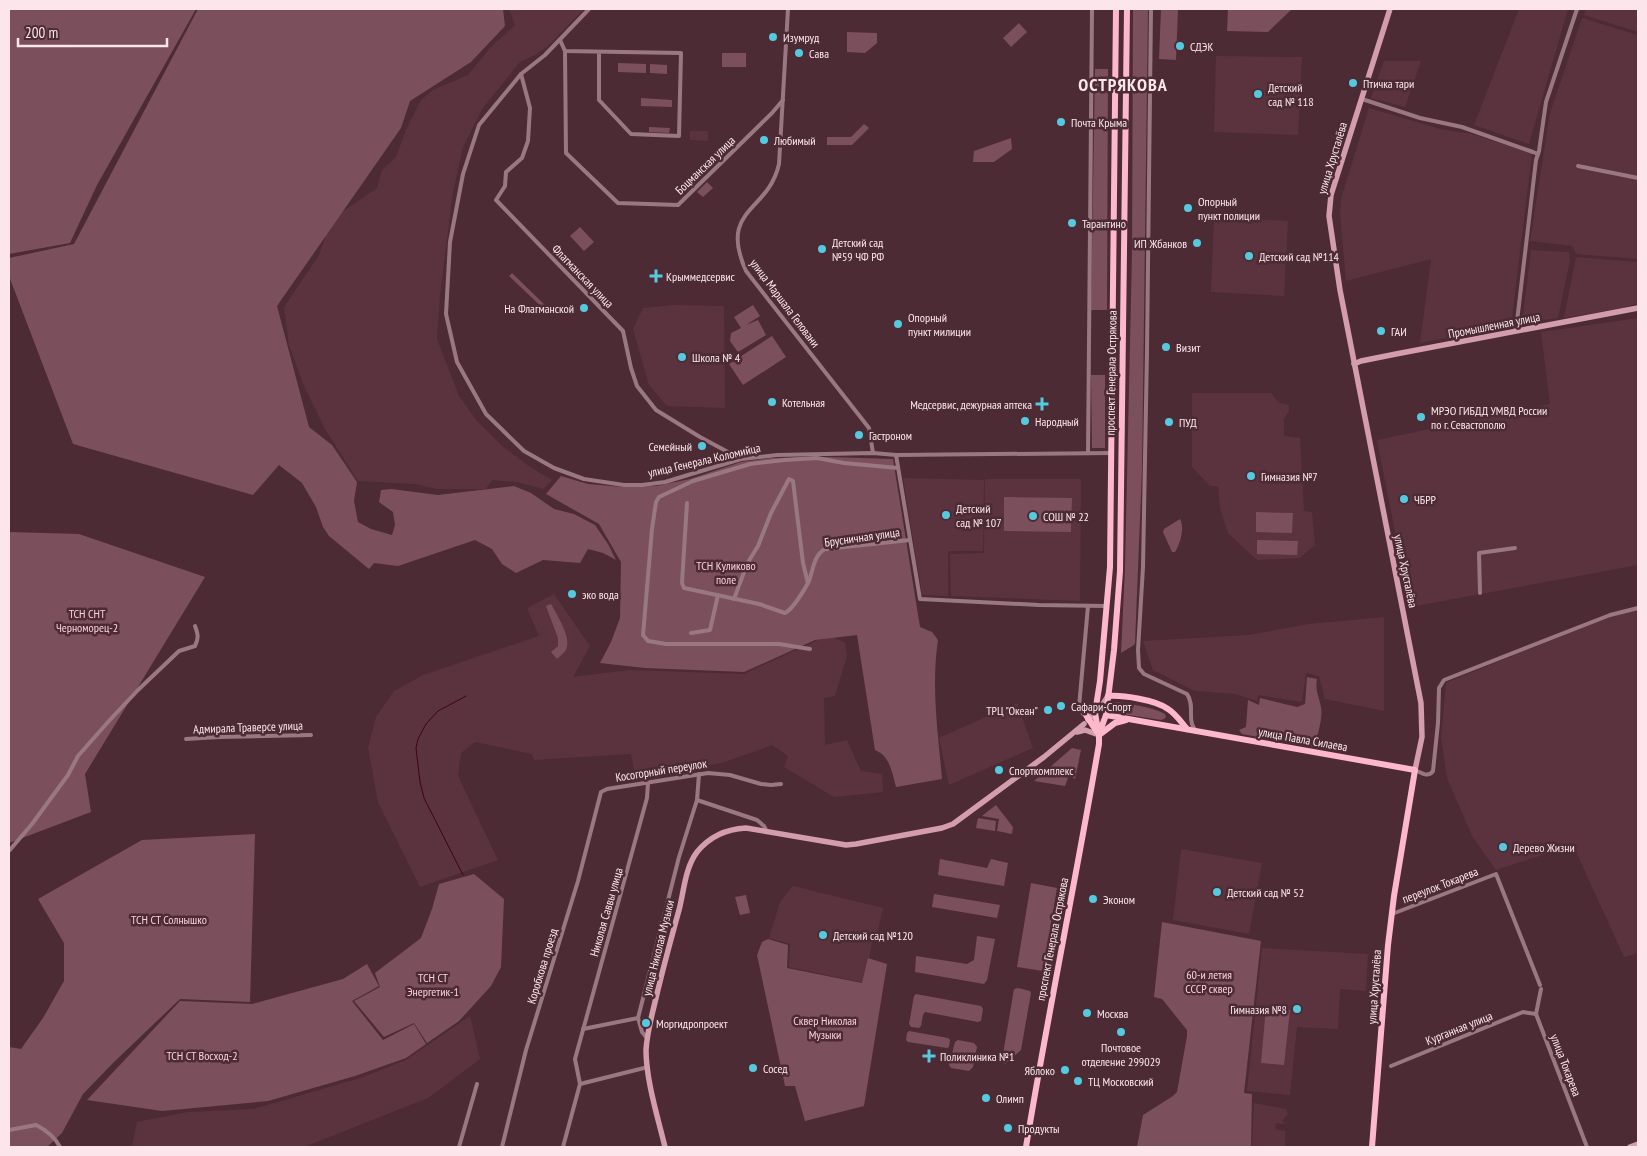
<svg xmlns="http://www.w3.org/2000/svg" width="1647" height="1156" font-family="'PT Sans Narrow',sans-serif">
  <rect width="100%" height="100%" fill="#4c2b35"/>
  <g fill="#5b333e">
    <path d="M509,9H584L548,46L535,55L520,62L483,108L463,147L453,192L440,296L437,339L459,396L477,421L501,445L530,467L552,480L543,489L517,482L492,480L486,489H437L415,484L358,481L325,429L304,386L289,345L284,307L319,255L328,229L342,212L377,188L382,170L396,157L406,130L421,100L433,90L468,75L491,47L515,25Z"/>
    <path d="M1519,9H1568L1529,144L1474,125Z"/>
    <path d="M1586,9H1638V32L1584,15Z"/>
    <path d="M1582,18L1638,35V259L1576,254L1572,246L1530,241L1550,113Z"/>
    <path d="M1216,56L1302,57L1298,135L1214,132Z"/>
    <path d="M1384,61H1421L1405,107L1371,98Z"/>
    <path d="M1369,108L1440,129L1471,134L1532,153L1511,326L1420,343L1431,259L1346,281L1340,214L1341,199Z"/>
    <path d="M690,131H708V141L690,140Z"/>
    <path d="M1214,217L1288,221L1284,296L1211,292Z"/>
    <path d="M1531,250L1569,252L1570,260L1558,318L1522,323Z"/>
    <path d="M1576,257L1638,262V303L1623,308L1564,318Z"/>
    <path d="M673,305L724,306L725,408L667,406L649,385L633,329L643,308Z"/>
    <path d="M1638,318V565L1410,607L1377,440L1550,404L1541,332Z"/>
    <path d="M1192,393H1271L1279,403L1289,405V411L1284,419V436L1300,438L1304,511L1312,512L1315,545L1300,558L1257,560L1228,533L1220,508L1218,486H1210L1192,467Z"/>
    <path d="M903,478L984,480L983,551H948V596L922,595Z"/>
    <path d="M985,479H1081L1080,601L951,596L950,554L984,553Z"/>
    <path d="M554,594L590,646L573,677L629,670L744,674L829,635L845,643L847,656L835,696L824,698L825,745L847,740L861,771L882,774L883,792L834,797L784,767L788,756L772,745L725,762L636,780L631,754L534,760L532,754L475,742L461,753L458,776L498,860L420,887L378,802L368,748L376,717L394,691L423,675L539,636L527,608Z"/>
    <path d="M1638,610V953L1624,957L1573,845L1496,870L1472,836L1447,778L1441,738L1446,683L1610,616Z"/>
    <path d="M1384,617V711L1325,699L1319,676L1306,673L1302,702L1258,695L1257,701L1235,694L1195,691L1153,670L1143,641L1248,635L1309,624Z"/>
    <path d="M1017,703L1033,748L949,785L939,738Z"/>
    <path d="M1181,849L1262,863L1249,934L1173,920Z"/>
    <path d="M793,886L883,908L875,942L872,941L865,983L789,967L790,944L769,938L780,902Z"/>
    <path d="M1262,948L1368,954L1366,991L1340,989L1338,1029L1297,1027L1290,1095L1247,1091Z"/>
    <path d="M470,1016L480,1059L428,1098L304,1147H132L137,1122L188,1112L254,1109L363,1077L406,1060Z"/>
    <path d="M1254,1103L1286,1109L1288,1114L1282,1121L1286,1124L1276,1123L1275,1129L1285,1131V1146L1286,1147H1252Z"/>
  </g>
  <g fill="#7c4f5c">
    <path d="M9,9H196L97,185L70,243L9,254Z"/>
    <path d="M198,9H503L505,26L471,62L410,101L401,128L277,306L309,427L332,445L357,482L354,501L358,522L371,529L392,535L395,525L393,512L379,502L381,490L391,489L438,495L514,486L531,493L554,509L574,514L595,525L608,544L616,560L603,553L588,549L580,563L543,560L516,573L502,564L492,549L475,540L398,566L374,563L369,569L329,536L323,527L316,507L302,483L279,465L253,495L73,444L9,276V258L74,244Z"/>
    <path d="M1133,9H1148L1142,470L1135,643L1134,645L1121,653L1125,569L1132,253Z"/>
    <path d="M1161,9H1178L1176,60L1159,59Z"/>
    <path d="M1228,9H1292L1268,32L1227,31Z"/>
    <path d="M1019,23L1027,32L1011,47L1003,38Z"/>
    <path d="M847,32L877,33V43L865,53L847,52Z"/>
    <rect x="722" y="53" width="24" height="14"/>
    <path d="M618,63L646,64V73L618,72Z"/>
    <path d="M650,64L667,65V74L650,73Z"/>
    <path d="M1095,69H1108L1107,310H1091Z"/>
    <path d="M641,98L672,100V107L641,106Z"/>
    <path d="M864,124L869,128L852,145H827V137H851Z"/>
    <path d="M649,127L670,128L669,133L649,132Z"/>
    <path d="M1011,138L1012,149L994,162H973L974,151Z"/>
    <path d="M707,182L713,188L703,197L697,192Z"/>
    <path d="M580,227L594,242L584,251L570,236Z"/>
    <path d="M512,273L550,310L548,313L509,276Z"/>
    <path d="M753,305L760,316L746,325L758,320L766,335L738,352L730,341L731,333L741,328L734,317Z"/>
    <path d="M772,336L786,357L743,385L729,364Z"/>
    <path d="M1091,375H1105V448H1092Z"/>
    <path d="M830,457L893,459L920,627L932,632L938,640C931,687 938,732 942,779L896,787C892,772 890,756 875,750L857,635L815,640L744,672L645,668L600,663L611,642L620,618L621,562L599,524L546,494L561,476L588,484L623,487L656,486L690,479L741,462L771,458Z"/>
    <path d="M1004,497L1072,498L1071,532L1004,531Z"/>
    <path d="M1256,512L1293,513L1292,533L1256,532Z"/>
    <path d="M1180,519C1185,528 1180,544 1175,552H1172L1163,532L1164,529Z"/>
    <path d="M9,532L79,534L205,577L85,774L91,812L9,843Z"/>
    <path d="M1257,540L1298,541L1297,555L1257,554Z"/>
    <path d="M551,604C557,615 572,638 566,650C564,653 560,656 557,659L551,652L558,646V638L546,606Z"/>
    <path d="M1307,677L1317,679C1315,692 1319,696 1321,707C1323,718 1318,733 1315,744L1312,747L1242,734L1239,730L1246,727L1248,700L1259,705L1260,698L1297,707L1305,704Z"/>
    <path d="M1117,702C1132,705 1150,706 1165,714L1166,717L1164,719L1161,720L1116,713L1112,709L1114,703Z"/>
    <path d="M1072,748L1081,750L1075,779L1069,775L1065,786L1034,781Z"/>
    <path d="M996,805L1013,827L1012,834L997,831L999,819L982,816Z"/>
    <path d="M978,818L996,821L995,831L976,828Z"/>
    <path d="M255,834L250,1002L180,999L114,1062L83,1094L62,1133L47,1147H9V1047L21,1049L43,1018L64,981V943L38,899L142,840Z"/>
    <path d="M940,859L987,868L991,859L1008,863L1004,886L938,875Z"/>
    <path d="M474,874L504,899L501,967L491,986L459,1021L427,1043L414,1023L384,1037L354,1001L380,987L375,973L421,938L432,909L439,884Z"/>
    <path d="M1031,883L1057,888L1043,971L1017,967Z"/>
    <path d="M934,894L1000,905L997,918L932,907Z"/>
    <path d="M746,895L750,913L740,915L735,897Z"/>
    <path d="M1162,922L1261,941L1244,1093L1252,1094L1251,1147H1137L1143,1115L1173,1096L1177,1092L1187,1036V1030L1162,999L1154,997Z"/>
    <path d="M977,936L995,939L987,980L984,984L915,972L916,956L967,964L974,960Z"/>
    <path d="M768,939L788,945L787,968L862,983L868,958L887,964L864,1106L805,1121L795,1086H785L757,955L762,942Z"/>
    <path d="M367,964L379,986L352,1001L383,1040L414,1024L426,1044L406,1058L355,1076L268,1101L162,1111L87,1100L180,1001L252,1004L343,979Z"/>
    <path d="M1018,988L1030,991L1031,993L1021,1050L1005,1064L1002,1062V1060L1014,989Z"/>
    <path d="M916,994L981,1006L983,1009L981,1021L978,1022L925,1012L923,1015L921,1026L919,1028L911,1027L909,1024L914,996Z"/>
    <path d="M1266,1007L1290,1010L1284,1065L1261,1063Z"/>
    <path d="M909,1031L948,1038L950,1040L949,1047L947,1048L908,1042L906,1040L907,1033Z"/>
    <path d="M958,1040L974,1043L977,1047L973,1067L969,1071L951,1068L949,1065L955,1042Z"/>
  </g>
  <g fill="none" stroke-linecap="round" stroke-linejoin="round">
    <path stroke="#40001c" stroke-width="1" d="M463,875L424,798L420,782L416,748L418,739L426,724L438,711L466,696"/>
    <g stroke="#9a7881" stroke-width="4">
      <path d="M589,9L545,55L521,74L479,125L463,174L450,242L446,314L457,362L486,414L524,451L554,468L584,479L624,485H642L665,482L741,459L777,455L873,453L896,455L1112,453"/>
      <path d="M788,9L779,164C768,213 718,208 746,271L869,428L873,453"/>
      <path d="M1151,9L1147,351L1143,567L1138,650L1139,668L1144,674L1187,694C1194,704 1189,714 1192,724C1193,727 1195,729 1196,732"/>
      <path d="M560,40L565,51L681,53L679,136L631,134L599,100V52"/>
      <path d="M565,51L566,153L618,203L678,205L772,113L783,100"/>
      <path d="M521,74L530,108L528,141L522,158L506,172L505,186L496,200L623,331L631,368L637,386L656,410L700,437L741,459"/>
      <path d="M1362,99L1420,118L1462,127L1533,152L1538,154"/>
      <path d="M1578,166L1638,178"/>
      <path d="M1516,330L1536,160L1539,151L1546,102L1577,9"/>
      <path d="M1088,453L1092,9"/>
      <path d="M896,455L920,599L1039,605L1106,606"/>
      <path d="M687,503L682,583L684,588L759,604L785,613C793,609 805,589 809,581C813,570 814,555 825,549L910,540"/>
      <path d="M1480,593L1479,553L1515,548"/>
      <path d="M734,599L747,564L758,546L771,513L789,479L793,481L803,563L808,583"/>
      <path d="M1088,606L1079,707L1083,714H1088"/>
      <path d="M691,633L710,630L718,595"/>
      <path d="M810,649L779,644H666L648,641L643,635L652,529L656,502L659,497L693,481L750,464L784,460L817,458L844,463L898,468"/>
      <path d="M186,739L219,737L311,735"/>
      <path d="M1415,770C1422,773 1428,778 1433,771L1438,723L1439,688L1444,680L1610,615L1638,608"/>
      <path d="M697,800L757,820L764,826L767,832"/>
      <path d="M9,851L32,824L68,775L78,756L108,722L138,690L179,651L195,646C199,638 198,634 195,626"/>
      <path d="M1392,914L1496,874L1540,985"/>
      <path d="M1541,989L1536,1014L1587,1147"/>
      <path d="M583,1029L638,1018"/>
      <path d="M647,1038L642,1032L638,1018L679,857L697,800L699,774"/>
      <path d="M1391,1066L1523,1012L1536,1014"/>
      <path d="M580,1084L648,1067"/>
      <path d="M9,1130L36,1125C46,1130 55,1137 60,1147"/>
      <path d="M459,1147L477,1084"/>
      <path d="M502,1147L526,1050L578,881L601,792L607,789L708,773L730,775L761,784L771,785L781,784"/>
      <path d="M563,1147L580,1084L575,1059L647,798L648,783"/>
    </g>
    <g stroke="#d39dab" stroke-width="5.5">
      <path d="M1390,9L1331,195L1329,216L1340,290L1421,703L1422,737L1415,770"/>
      <path d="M1354,364L1361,361L1396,354L1638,308"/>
      <path d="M1088,720L1101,707L1108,696"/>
      <path d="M1077,732L1085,730L1099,735"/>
      <path d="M665,1147C658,1118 646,1080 646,1050C647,1032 652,1015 656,998C663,968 671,939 679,910C684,891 685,868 697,852C710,836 726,829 746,828L846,845L856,844L942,828L953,824L1044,757L1084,724"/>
      <path d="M1630,1147L1638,1144"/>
    </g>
    <g stroke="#feb8cb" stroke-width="6">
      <path d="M1108,696C1123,695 1156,700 1168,709C1176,714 1181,722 1187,729"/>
      <path d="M1086,715L1097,732"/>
      <path d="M1106,715L1415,770L1394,896L1388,945L1372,1147"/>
      <path d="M1099,734L1106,715L1114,650L1120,571L1127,9"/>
      <path d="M1099,735L1115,723L1126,720"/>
      <path d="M1026,1147C1048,1013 1076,879 1099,744V735L1095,713L1100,681L1110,567L1116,9"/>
    </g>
  </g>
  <g fill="#55cadf" stroke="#4c2b35" stroke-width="2">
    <circle cx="773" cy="37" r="5"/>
    <circle cx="1180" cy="46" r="5"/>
    <circle cx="799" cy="53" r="5"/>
    <circle cx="1353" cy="83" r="5"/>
    <circle cx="1258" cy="94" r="5"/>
    <circle cx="1061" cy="122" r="5"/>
    <circle cx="764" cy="140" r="5"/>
    <circle cx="1188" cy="208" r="5"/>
    <circle cx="1072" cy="223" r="5"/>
    <circle cx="1197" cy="243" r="5"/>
    <circle cx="822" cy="249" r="5"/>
    <circle cx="1249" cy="256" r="5"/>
    <path d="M653.5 268.5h5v5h5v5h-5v5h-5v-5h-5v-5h5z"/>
    <circle cx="584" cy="308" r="5"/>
    <circle cx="898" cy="324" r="5"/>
    <circle cx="1381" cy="331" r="5"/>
    <circle cx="1166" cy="347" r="5"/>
    <circle cx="682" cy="357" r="5"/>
    <circle cx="772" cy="402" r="5"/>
    <path d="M1039.5 396.5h5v5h5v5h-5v5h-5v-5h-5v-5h5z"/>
    <circle cx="1421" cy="417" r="5"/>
    <circle cx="1025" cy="421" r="5"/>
    <circle cx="1169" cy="422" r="5"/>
    <circle cx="859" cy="435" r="5"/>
    <circle cx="702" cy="446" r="5"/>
    <circle cx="1251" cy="476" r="5"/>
    <circle cx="1404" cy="499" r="5"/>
    <circle cx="946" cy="515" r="5"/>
    <circle cx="1033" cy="516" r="5"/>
    <circle cx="572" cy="594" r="5"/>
    <circle cx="1061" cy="706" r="5"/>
    <circle cx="1048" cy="710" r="5"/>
    <circle cx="999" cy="770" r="5"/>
    <circle cx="1503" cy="847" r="5"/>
    <circle cx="1217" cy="892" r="5"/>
    <circle cx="1093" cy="899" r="5"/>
    <circle cx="823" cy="935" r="5"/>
    <circle cx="1297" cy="1009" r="5"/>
    <circle cx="1087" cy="1013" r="5"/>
    <circle cx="646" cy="1023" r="5"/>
    <circle cx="1121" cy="1032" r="5"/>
    <path d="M926.5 1048.5h5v5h5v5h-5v5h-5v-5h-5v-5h5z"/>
    <circle cx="753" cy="1068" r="5"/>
    <circle cx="1065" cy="1070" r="5"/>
    <circle cx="1078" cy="1081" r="5"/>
    <circle cx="986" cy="1098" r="5"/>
    <circle cx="1008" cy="1128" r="5"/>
  </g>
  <g text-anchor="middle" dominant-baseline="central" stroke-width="5" stroke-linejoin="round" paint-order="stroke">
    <g font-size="12" fill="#fce6ec" stroke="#4c2b35" text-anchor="start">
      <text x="783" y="37">Изумруд</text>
      <text x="1190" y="46">СДЭК</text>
      <text x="809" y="53">Сава</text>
      <text x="1363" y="83">Птичка тари</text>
      <text x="1268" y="87">Детский<tspan x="1268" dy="14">сад № 118</tspan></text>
      <text x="1071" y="122">Почта Крыма</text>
      <text x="774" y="140">Любимый</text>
      <text x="1198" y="201">Опорный<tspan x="1198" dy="14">пункт полиции</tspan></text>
      <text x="1082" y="223">Тарантино</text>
      <text x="832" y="242">Детский сад<tspan x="832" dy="14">№59 ЧФ РФ</tspan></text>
      <text x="1187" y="243" text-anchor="end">ИП Жбанков</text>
      <text x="1259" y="256">Детский сад №114</text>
      <text x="666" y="276">Крыммедсервис</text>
      <text x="574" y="308" text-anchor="end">На Флагманской</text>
      <text x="908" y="317">Опорный<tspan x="908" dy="14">пункт милиции</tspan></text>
      <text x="1391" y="331">ГАИ</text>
      <text x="1176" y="347">Визит</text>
      <text x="692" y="357">Школа № 4</text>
      <text x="782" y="402">Котельная</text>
      <text x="1032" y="404" text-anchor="end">Медсервис, дежурная аптека</text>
      <text x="1431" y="410">МРЭО ГИБДД УМВД России<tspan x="1431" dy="14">по г. Севастополю</tspan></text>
      <text x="1035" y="421">Народный</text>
      <text x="1179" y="422">ПУД</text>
      <text x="869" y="435">Гастроном</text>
      <text x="692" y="446" text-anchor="end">Семейный</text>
      <text x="1261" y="476">Гимназия №7</text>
      <text x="1414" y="499">ЧБРР</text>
      <text x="956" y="508">Детский<tspan x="956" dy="14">сад № 107</tspan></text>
      <text x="1043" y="516">СОШ № 22</text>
      <text x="582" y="594">эко вода</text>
      <text x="1071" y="706">Сафари-Спорт</text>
      <text x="1038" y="710" text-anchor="end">ТРЦ "Океан"</text>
      <text x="1009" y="770">Спорткомплекс</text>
      <text x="1513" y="847">Дерево Жизни</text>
      <text x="1227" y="892">Детский сад № 52</text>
      <text x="1103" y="899">Эконом</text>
      <text x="833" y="935">Детский сад №120</text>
      <text x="1287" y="1009" text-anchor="end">Гимназия №8</text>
      <text x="1097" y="1013">Москва</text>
      <text x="656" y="1023">Моргидропроект</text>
      <text x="1121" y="1047" text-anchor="middle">Почтовое<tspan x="1121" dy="14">отделение 299029</tspan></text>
      <text x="940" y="1056">Поликлиника №1</text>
      <text x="763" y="1068">Сосед</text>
      <text x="1055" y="1070" text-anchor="end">Яблоко</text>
      <text x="1088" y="1081">ТЦ Московский</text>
      <text x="996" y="1098">Олимп</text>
      <text x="1018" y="1128">Продукты</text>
    </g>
    <g font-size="12" fill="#fce6ec" stroke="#4c2b35">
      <text transform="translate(1332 158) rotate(-73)">улица Хрусталёва</text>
      <text transform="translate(705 165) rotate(-44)">Боцманская улица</text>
      <text transform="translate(583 276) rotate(46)">Флагманская улица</text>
      <text transform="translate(785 303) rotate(53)">улица Маршала Геловани</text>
      <text transform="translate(1494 325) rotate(-11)">Промышленная улица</text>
      <text transform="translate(1111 373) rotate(-89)">проспект Генерала Острякова</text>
      <text transform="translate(704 460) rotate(-13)">улица Генерала Коломийца</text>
      <text transform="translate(862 537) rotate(-8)">Брусничная улица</text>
      <text transform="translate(1406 571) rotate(78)">улица Хрусталёва</text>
      <text transform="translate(248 727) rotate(-2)">Адмирала Траверсе улица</text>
      <text transform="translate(1303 739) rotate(10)">улица Павла Силаева</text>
      <text transform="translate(661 770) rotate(-9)">Косогорный переулок</text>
      <text transform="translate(1440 885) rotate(-21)">переулок Токарева</text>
      <text transform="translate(606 912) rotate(-74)">Николая Саввы улица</text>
      <text transform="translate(1052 939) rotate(-79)">проспект Генерала Острякова</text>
      <text transform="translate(658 948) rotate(-76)">улица Николая Музыки</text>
      <text transform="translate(542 966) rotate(-73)">Коробкова проезд</text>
      <text transform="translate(1374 987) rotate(-86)">улица Хрусталёва</text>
      <text transform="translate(1459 1028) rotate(-22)">Курганная улица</text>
      <text transform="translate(1566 1065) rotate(69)">улица Токарева</text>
    </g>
    <g font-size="12" fill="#fbcfda" stroke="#4c2b35">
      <text x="726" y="565">ТСН Куликово<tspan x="726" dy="14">поле</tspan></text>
      <text x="87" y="613">ТСН СНТ<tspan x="87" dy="14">Черноморец-2</tspan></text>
      <text x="169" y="919">ТСН СТ Солнышко</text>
      <text x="1209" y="974">60-и летия<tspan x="1209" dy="14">СССР сквер</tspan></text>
      <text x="433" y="977">ТСН СТ<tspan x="433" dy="14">Энергетик-1</tspan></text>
      <text x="825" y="1020">Сквер Николая<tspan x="825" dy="14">Музыки</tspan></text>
      <text x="202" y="1055">ТСН СТ Восход-2</text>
    </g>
    <g font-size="18" font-weight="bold" letter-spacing="1" fill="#fce6ec" stroke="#4c2b35">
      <text x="1123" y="84">ОСТРЯКОВА</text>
    </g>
  </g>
  <rect width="1647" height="1156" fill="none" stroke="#fce6ec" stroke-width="20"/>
  <path d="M18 38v8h149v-8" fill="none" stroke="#fce6ec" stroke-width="2.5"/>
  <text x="25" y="38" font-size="15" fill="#fce6ec" stroke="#4c2b35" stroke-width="4" paint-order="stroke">200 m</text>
</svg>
